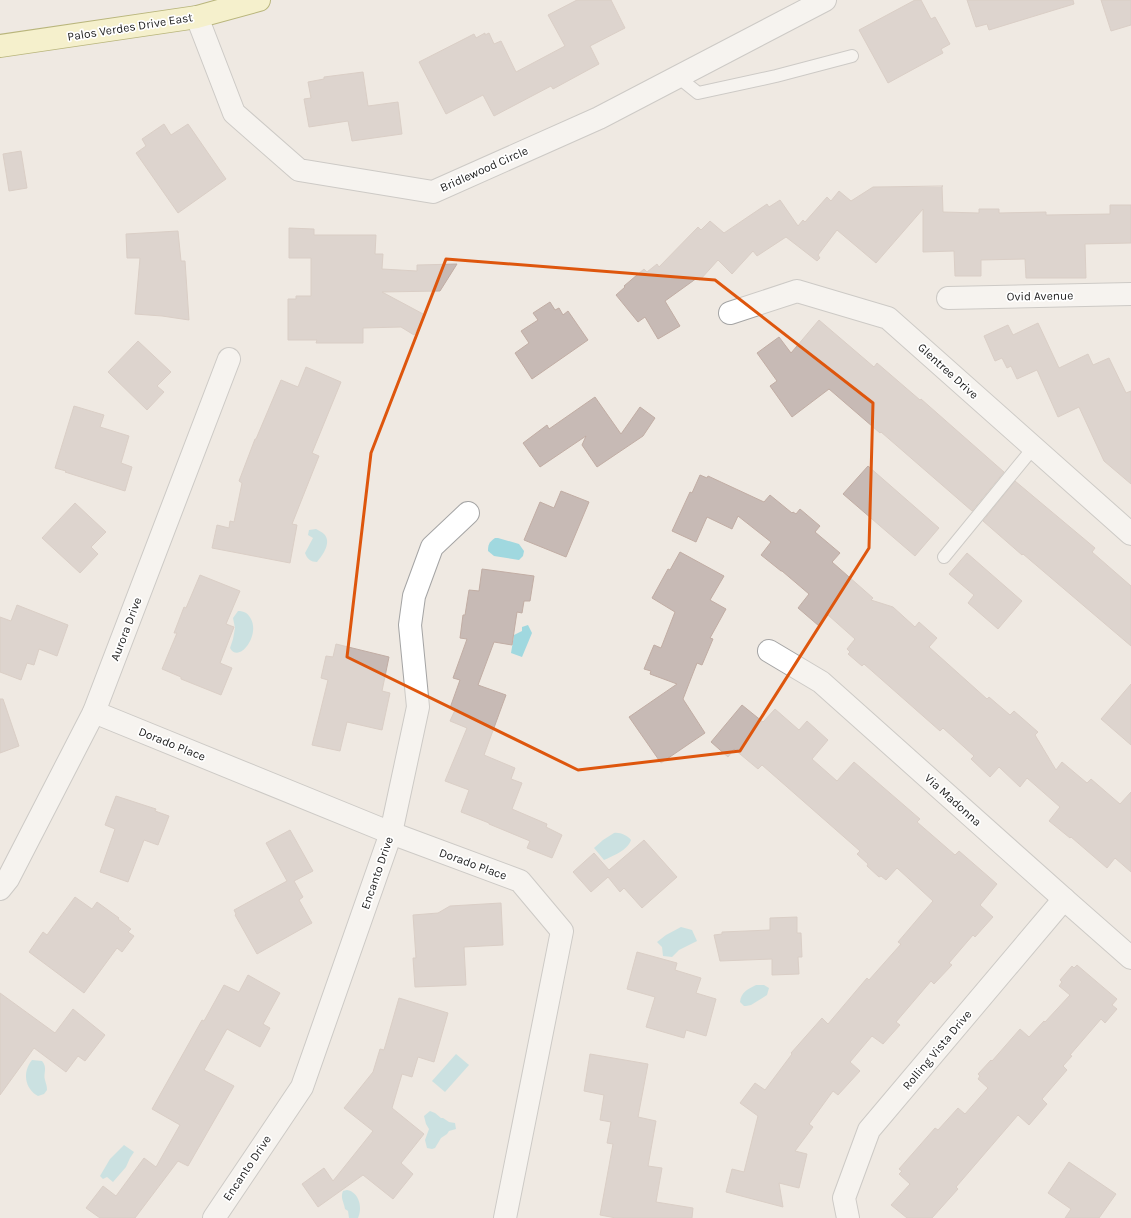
<svg xmlns="http://www.w3.org/2000/svg" width="1131" height="1218" font-family="Karla,sans-serif">
  <rect width="100%" height="100%" fill="#efe9e2"/>
  <g fill="#a0d8df">
    <path d="M316,529C318,530 322,532 324,534C332,542 323,555 317,562C311,562 307,559 305,553L313,538L308,535L309,530Z"/>
    <path d="M495,538H498L519,544L524,551L523,556L519,560L494,556L488,551C488,545 489,542 495,538Z"/>
    <path d="M238,611C244,611 248,613 251,619C260,636 239,664 230,648L233,639L235,628L233,618Z"/>
    <path d="M528,625L532,633L522,657L511,653L514,635L522,631V627Z"/>
    <path d="M614,833C620,832 628,836 631,840C628,850 613,856 604,860L594,848L603,840Z"/>
    <path d="M681,927L692,930L697,941L679,950L672,957L663,956L662,947L657,942L666,935Z"/>
    <path d="M756,985H764L769,988L767,995L751,1005L746,1006H744L740,1002C741,992 748,989 756,985Z"/>
    <path d="M456,1054L469,1065L445,1092L432,1081Z"/>
    <path d="M32,1060L42,1061C48,1068 43,1073 45,1080C46,1084 47,1086 47,1090L44,1094L38,1096C25,1089 22,1072 32,1060Z"/>
    <path d="M430,1111L435,1113L441,1118H443L449,1122L455,1123L456,1129L449,1131L447,1134L441,1138L435,1148L432,1149L427,1148L425,1140L429,1129L426,1124L424,1116Z"/>
    <path d="M124,1145L134,1152L130,1158L126,1167L113,1182L107,1177L103,1179L100,1176L110,1159Z"/>
    <path d="M347,1190C359,1192 363,1208 358,1218H349L348,1211L345,1209C344,1202 340,1198 343,1191Z"/>
  </g>
  <g fill="#c7bab5" stroke="#c1ada4">
    <path d="M577,0H611L625,28L590,46L599,64L553,89L551,86L494,116L483,95L446,114L419,62L474,34L476,38L485,33V35L489,33L494,44L501,41L516,72L565,46L548,15Z"/>
    <path d="M915,0H921L931,19L935,17L950,44L941,49L943,53L888,83L859,30Z"/>
    <path d="M967,0H1073L1074,4L989,30L987,24L976,27Z"/>
    <path d="M1101,0H1131V25L1111,31Z"/>
    <path d="M363,72L368,106L398,102L402,134L352,141L348,121L309,127L304,99L311,98L308,82L324,79V77Z"/>
    <path d="M164,124L171,135L188,124L226,179L178,213L136,153L146,146L142,139Z"/>
    <path d="M21,151L27,188L9,191L3,154Z"/>
    <path d="M942,186L943,212L979,213V209H999V213L1046,212V215L1110,214V205H1131V243L1085,244L1086,278H1026L1025,259L981,260V276H955L954,251L923,252V209L876,263L837,230L818,255L820,258L817,261L786,237L757,256L753,251L732,274L718,260L700,280L697,278L665,301L680,326L658,339L645,317L638,322L616,295L625,287L624,286L644,269L647,272L657,264L659,267L698,227L701,230L710,221L724,233L767,204L769,207L780,200L798,226L803,220L805,222L827,197L831,201L839,191L851,201L873,187L943,186Z"/>
    <path d="M289,228L314,229V235H376L375,254H383L382,269L417,271V265L457,264L440,291L382,292L425,315L414,335L401,327L363,328V343H316L317,340H288V299H296V296H311V258H289Z"/>
    <path d="M178,231L181,261H185L189,320L162,316L135,314L140,258H127L126,234Z"/>
    <path d="M550,302L555,310L559,308L563,315L568,311L588,340L532,379L515,353L529,343L521,331L538,320L533,313Z"/>
    <path d="M819,320L874,367L877,363L920,400L921,399L1004,472L972,511L881,432L880,433L829,389L792,417L770,386L777,381L757,353L779,337L791,353Z"/>
    <path d="M1038,323L1059,368L1088,354L1093,365L1109,358L1126,393L1131,391V484L1104,461L1079,407L1058,417L1037,370L1017,379L1011,366L1007,368L1002,358L995,361L984,336L1008,325L1013,335Z"/>
    <path d="M138,341L171,372L157,386L164,392L147,410L108,372Z"/>
    <path d="M306,367L341,382L312,453L319,456L292,524L297,525L290,563L212,548L217,525L229,528L230,521L234,522L242,483L239,481L255,439H256L281,380L298,387Z"/>
    <path d="M595,397L621,434L640,407L655,418L643,436L597,467L582,445L586,436L540,467L523,443L547,425L549,429Z"/>
    <path d="M74,406L104,415L100,427L129,436L121,463L132,467L125,491L65,472L66,471L55,468Z"/>
    <path d="M868,466L939,528L915,556L843,494Z"/>
    <path d="M700,475L707,478L708,476L764,502L770,495L792,513L793,512L796,514L800,509L820,526L815,532L840,553L832,562L873,598L871,600L893,607L915,627L919,622L937,638L929,647L987,699L989,697L1010,715L1014,711L1038,732L1035,735L1056,770L1062,762L1087,783L1091,779L1120,804L1131,792V872L1115,858L1107,868L1071,837L1070,838L1049,821L1060,807L1027,778L1020,787L999,767L990,777L971,759L974,756L943,728L940,731L864,664L862,666L848,654L850,652L847,649L855,639L828,615L819,626L798,608L809,594L782,571H781L761,555L771,542L738,516L732,529L707,517L696,542L672,531L690,492L692,493Z"/>
    <path d="M1015,481L1095,548L1092,552L1131,586V646L1023,554L1022,555L983,521Z"/>
    <path d="M561,491L589,502L566,557L524,540L540,502L554,508Z"/>
    <path d="M75,503L106,532L91,547L98,554L80,573L42,538Z"/>
    <path d="M680,552L724,576L710,600L726,609L710,638L713,639L702,665L697,663L683,699L705,733L661,763L629,717L677,684L650,674L651,671L644,669L654,645L661,648L675,612L652,598L668,569L670,570Z"/>
    <path d="M967,553L1022,601L998,629L968,603L974,595L949,574Z"/>
    <path d="M482,569L534,576L530,601H524L522,613L517,612L512,645L494,642L478,685L506,695L484,755L515,768L511,779L522,783L512,809L547,824L546,827L562,835L552,858L527,848L530,841L489,824V823L461,812L469,790L445,781L467,728L450,721L455,710L450,708L460,680L453,678L467,639L460,638L463,615H465L469,590L479,591Z"/>
    <path d="M200,575L240,591L226,624L234,627L220,663L232,668L221,695L181,679V677L162,669L177,633H174L184,607L186,608Z"/>
    <path d="M17,605L68,625L57,656L39,649L34,665L27,663L21,680L0,672V617L11,621Z"/>
    <path d="M336,644L389,657L382,691L390,693L382,730L347,722L340,751L312,745L328,680L321,678L326,656L333,657Z"/>
    <path d="M1131,684V745L1101,719Z"/>
    <path d="M0,699H3L19,746L0,753Z"/>
    <path d="M742,705L763,722L775,709L799,730L807,721L828,740L812,759L837,781L854,762L920,819L917,822L955,855L959,851L997,884L980,905L993,917L975,937L973,935L949,963L952,965L934,984L931,981L896,1022L900,1025L883,1044L872,1036L850,1062L860,1071L838,1095L833,1091L809,1124L813,1127L795,1151L807,1154L799,1188L779,1183L783,1207L726,1192L732,1169L744,1172L758,1116L740,1103L755,1083L765,1090L792,1054L791,1053L822,1018L828,1024L867,978L869,980L901,944L898,942L933,901L897,868L886,880L881,876L879,877L867,866L868,864L857,854L860,851L762,765L758,769L734,749L728,757L711,742Z"/>
    <path d="M116,796L156,809L155,811L169,816L158,845L144,840L128,882L100,872L115,829L105,825Z"/>
    <path d="M290,830L313,871L294,881L303,897L299,900L312,923L257,954L235,915L236,914L234,910L287,881L266,843Z"/>
    <path d="M644,840L677,877L642,908L624,888L620,892L608,877L591,892L573,872L594,853L609,870Z"/>
    <path d="M75,897L92,909L97,902L119,918L118,919L131,929L128,932L134,936L122,952L117,948L84,993L29,952L43,932L47,935Z"/>
    <path d="M501,903L503,945L464,947L466,985L415,987L413,958H416L413,915L438,913L450,906Z"/>
    <path d="M797,917V933H801L802,957H798L799,974L772,975V959L720,961L714,935L722,934V932L770,930V918Z"/>
    <path d="M637,952L677,963L675,970L701,978L696,993L716,999L706,1036L686,1030L684,1038L646,1027L655,997L627,989Z"/>
    <path d="M1077,965L1117,999L1112,1005L1117,1009L1105,1023L1101,1019L1070,1055L1072,1056L1063,1066L1067,1070L1042,1099L1047,1104L1029,1125L1018,1115L956,1187L958,1189L932,1218H907L891,1205L910,1184L899,1174L902,1171L899,1169L935,1128L938,1130L958,1108L965,1114L988,1088L978,1079L980,1076L978,1074L991,1060L992,1061L1020,1029L1029,1037L1044,1021L1045,1022L1070,995L1059,986L1062,982L1060,980L1072,966L1074,968Z"/>
    <path d="M248,975L280,993L263,1024L270,1028L260,1047L227,1029L204,1070L234,1086L188,1166L178,1161L135,1218H100L86,1208L103,1186L116,1196L144,1158L156,1167L180,1125L152,1109L202,1020L204,1021L224,985L239,992Z"/>
    <path d="M0,993L55,1033L73,1009L105,1035L85,1061L78,1056L66,1072L34,1048L0,1095Z"/>
    <path d="M399,998L448,1013L434,1062L418,1057L412,1077L402,1074L392,1108L424,1134L401,1163L413,1174L393,1199L363,1175L318,1207L302,1184L324,1168L333,1181L373,1131L344,1108L373,1072L380,1049L384,1050Z"/>
    <path d="M590,1054L648,1064L638,1117L656,1121L648,1166L662,1168L656,1202L693,1208L692,1218H616L600,1215L613,1144L607,1143L611,1122L600,1120L604,1095L584,1091Z"/>
    <path d="M1069,1162L1116,1194L1099,1218H1065L1071,1209L1048,1193Z"/>
  </g>
  <g fill="none" stroke-linecap="round" stroke-linejoin="round">
    <g stroke="#a4a4a4" stroke-width="14">
      <g id="service">
        <path d="M678,77L698,93L776,76L852,56"/>
        <path d="M944,557L1034,447"/>
      </g>
    </g>
    <g stroke="#a4a4a4" stroke-width="24">
      <g id="minor">
        <path d="M197,17L234,113L299,170L433,192L599,118L825,0"/>
        <path d="M948,298L1131,294"/>
        <path d="M730,313L797,291L888,318L1131,534"/>
        <path d="M769,651L821,682L1064,899"/>
        <path d="M94,712L391,833L520,881L562,931L505,1218"/>
        <path d="M0,889L8,879L94,712L229,359"/>
        <path d="M214,1218L302,1087L391,833L418,707L410,625L414,596L432,547L468,513"/>
      </g>
    </g>
    <g stroke="#a4a4a4" stroke-width="24">
      <path id="tertiary" d="M848,1218L844,1198L869,1130L1064,899L1131,958"/>
    </g>
    <g stroke="#787700" stroke-width="24">
      <path id="secondary" d="M0,46L197,17L259,0"/>
    </g>
    <use href="#service" stroke="#fff" stroke-width="12"/>
    <use href="#minor" stroke="#fff" stroke-width="22"/>
    <use href="#tertiary" stroke="#fff" stroke-width="22"/>
    <use href="#secondary" stroke="#fcf8b2" stroke-width="22"/>
  </g>
  <path d="M0 0H1131V1218H0ZM446,259L715,280L873,403L869,548L740,751L578,770L347,657L371,453Z" fill="#efe9e2" fill-opacity=".55" fill-rule="evenodd"/>
  <path fill="none" stroke="#de560d" stroke-width="3" stroke-linejoin="round" d="M446,259L715,280L873,403L869,548L740,751L578,770L347,657L371,453Z"/>
  <g text-anchor="middle" dominant-baseline="central" stroke-width="3.5" stroke-linejoin="round" paint-order="stroke">
    <g font-size="12" fill="#1d1d1d" stroke="#fff">
      <text transform="translate(130 27) rotate(-9)">Palos Verdes Drive East</text>
      <text transform="translate(484 169) rotate(-24)">Bridlewood Circle</text>
      <text transform="translate(1040 296) rotate(-1)">Ovid Avenue</text>
      <text transform="translate(948 371) rotate(42)">Glentree Drive</text>
      <text transform="translate(126 629) rotate(-69)">Aurora Drive</text>
      <text transform="translate(172 744) rotate(22)">Dorado Place</text>
      <text transform="translate(953 800) rotate(42)">Via Madonna</text>
      <text transform="translate(473 864) rotate(20)">Dorado Place</text>
      <text transform="translate(377 873) rotate(-71)">Encanto Drive</text>
      <text transform="translate(937 1050) rotate(-50)">Rolling Vista Drive</text>
      <text transform="translate(247 1168) rotate(-56)">Encanto Drive</text>
    </g>
  </g>
</svg>
